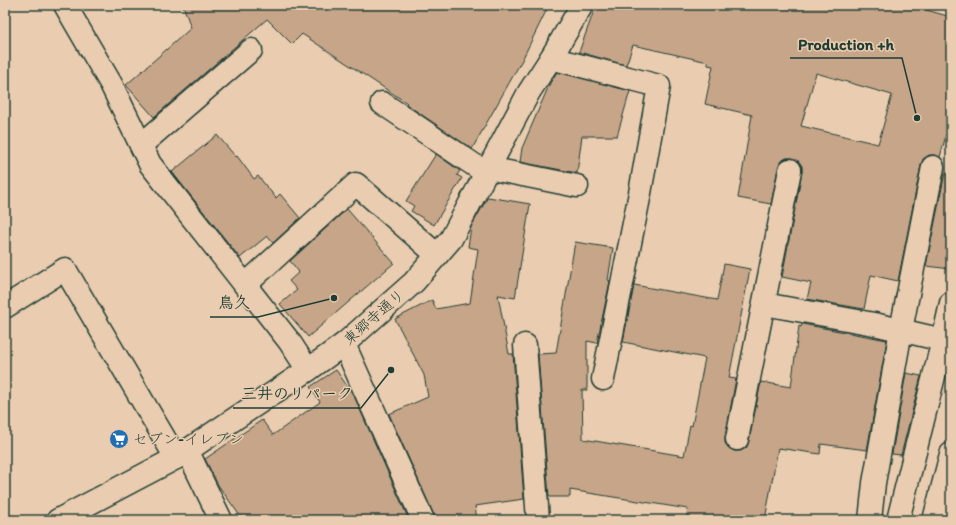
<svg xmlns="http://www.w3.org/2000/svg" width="956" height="525" font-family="Itim,'Klee One',sans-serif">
  <rect width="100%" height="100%" fill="#eacdb0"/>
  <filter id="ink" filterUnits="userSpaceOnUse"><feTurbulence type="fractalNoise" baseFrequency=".025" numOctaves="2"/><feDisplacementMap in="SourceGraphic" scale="8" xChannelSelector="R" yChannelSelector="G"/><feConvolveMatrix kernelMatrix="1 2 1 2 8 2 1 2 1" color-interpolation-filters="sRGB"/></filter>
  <g filter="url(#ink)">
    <g fill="#c7a589" stroke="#1f3d34" fill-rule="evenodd">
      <path d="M183,5H549L522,60L472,149L406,104L407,103L302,34L292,44L267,19L154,117L126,85L191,28Z"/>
      <path d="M596,5H909L951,17V117L940,157L935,155H929L923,159L921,165L898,281L871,275L864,309L807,299L811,283L782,277L802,172V166L798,161L793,158H786L780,162L778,168L771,204L738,198L752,115L705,104L713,66L708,65V62L633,45L626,65L579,52ZM816,73L892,95L878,144L801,126Z"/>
      <path d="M557,72L630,91L617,136H582L577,173L520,162L522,148L550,83Z"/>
      <path d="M217,135L236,157L237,156L254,179L258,176L276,198L280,194L300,218L273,243L267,236L240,258L172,172Z"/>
      <path d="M436,154L460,171L457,175L462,178L434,225L411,211L414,206L406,201Z"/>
      <path d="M945,173L951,174V269L926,266Z"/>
      <path d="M488,197L530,204L515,298L498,295L509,354H513L524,499L475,506L477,520H435L434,515L389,414L428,397L424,375L395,319L432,300L436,309L470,303L478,249L468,247L471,227Z"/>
      <path d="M347,209L394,263L308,337L280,304L297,290L289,281L299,272L290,261Z"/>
      <path d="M575,242L613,248L608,280L610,281L597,343L587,341V390H582L583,439L684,456L690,425L692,426L705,358L623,342L634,285L717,300L724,264L750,269L729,378L736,379L725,437V443L729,448L734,451H741L747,447L749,441L761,382L791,387L799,326L801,327L802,324L887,340L867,450L821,444L820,454L778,448L765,520H686L688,509L570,490V497H549L538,354L556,353Z"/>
      <path d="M336,370L354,396L409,520H243L218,485L205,459L262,420L273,435L320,402L310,387Z"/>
      <path d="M906,373L921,376L901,455L892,454Z"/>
    </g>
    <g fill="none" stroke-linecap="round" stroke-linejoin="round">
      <g stroke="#1f3d34" stroke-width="25">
        <g id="minor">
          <path d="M65,5L111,84L150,164L289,341L308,370"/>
          <path d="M551,58L659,86L640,193L603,379"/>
          <path d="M382,103L486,173"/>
          <path d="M141,145L251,50"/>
          <path d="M488,168L577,186"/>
          <path d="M245,285L356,184L437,255"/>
          <path d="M764,304L874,324L943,340L951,303"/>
          <path d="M5,307L65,269L176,458"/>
          <path d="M344,344L423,520"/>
          <path d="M525,345L538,520"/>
          <path d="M737,439L790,170"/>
          <path d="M187,450L221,520"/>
          <path d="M58,520L176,458L308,370L344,344L414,282L451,239L529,92L551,58L582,5"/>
          <path d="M870,520L874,483L901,330L933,167"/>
          <path d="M898,520L943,340"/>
          <path d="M934,520L951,454"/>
        </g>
      </g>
      <use href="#minor" stroke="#eacdb0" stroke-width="22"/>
    </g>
  </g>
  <defs>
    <g id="supermarket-disc" transform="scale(1)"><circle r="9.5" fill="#1f6fb2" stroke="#eacdb0"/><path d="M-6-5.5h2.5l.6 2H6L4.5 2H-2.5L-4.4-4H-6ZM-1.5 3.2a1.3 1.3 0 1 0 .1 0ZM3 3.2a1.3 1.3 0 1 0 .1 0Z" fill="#fff"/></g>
  </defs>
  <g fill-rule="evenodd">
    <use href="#supermarket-disc" x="119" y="439"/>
  </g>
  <g text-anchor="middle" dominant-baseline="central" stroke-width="3" stroke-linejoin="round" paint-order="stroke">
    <g font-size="15" fill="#1f3d34" stroke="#eacdb0">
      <text transform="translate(374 317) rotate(-41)">東郷寺通り</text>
    </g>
    <g font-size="15" fill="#1f3d34" stroke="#eacdb0" text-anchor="start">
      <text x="133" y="439">セブン-イレブン</text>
    </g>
  </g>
  <path fill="none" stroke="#1f3d34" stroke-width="1.5" d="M917 118L902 58H790M334 298L258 317H210M391 370L361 408H233"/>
  <g fill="#1f3d34" stroke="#eacdb0" stroke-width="1.5">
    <circle cx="917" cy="118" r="4"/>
    <circle cx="334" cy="298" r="4"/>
    <circle cx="391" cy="370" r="4"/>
  </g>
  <g font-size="16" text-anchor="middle" font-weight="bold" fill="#1f3d34" stroke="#eacdb0" stroke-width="3" stroke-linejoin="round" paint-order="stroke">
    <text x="846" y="50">Production +h</text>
    <text x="234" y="308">鳥久</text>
    <text x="297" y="399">三井のリパーク</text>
  </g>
  <rect width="956" height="525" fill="none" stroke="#eacdb0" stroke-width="20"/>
  <rect x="10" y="10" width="936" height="505" fill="none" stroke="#1f3d34" stroke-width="1.5" filter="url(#ink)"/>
</svg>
